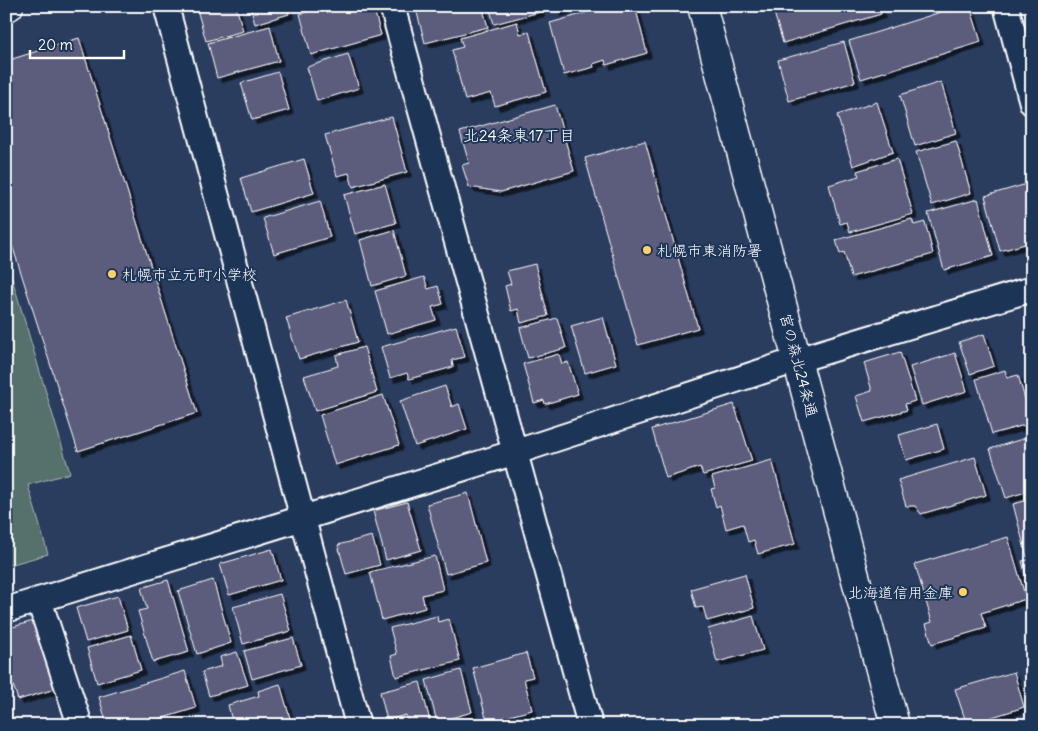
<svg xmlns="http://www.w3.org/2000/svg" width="1038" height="731" font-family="Delius,'Klee One',sans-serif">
  <defs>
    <filter id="shadow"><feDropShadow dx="4.5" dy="4.5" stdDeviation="0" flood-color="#0009"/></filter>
  </defs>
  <rect width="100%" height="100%" fill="#2a3d5f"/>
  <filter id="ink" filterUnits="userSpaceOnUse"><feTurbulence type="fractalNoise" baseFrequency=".02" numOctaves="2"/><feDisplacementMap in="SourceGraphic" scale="10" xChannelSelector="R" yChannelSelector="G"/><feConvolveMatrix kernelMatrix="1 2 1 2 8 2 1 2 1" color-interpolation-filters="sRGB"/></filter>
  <g filter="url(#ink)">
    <path fill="#57706c" stroke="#abb8b6" d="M6,258L70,473L28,485L48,554L6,566Z"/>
    <g fill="#5c5b7d" stroke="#fff" filter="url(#shadow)">
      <path d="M196,6H236L243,31L206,41Z"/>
      <path d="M250,6H287L289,14L255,24Z"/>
      <path d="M326,6H373L381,35L311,55L300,14Z"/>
      <path d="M426,6H454V9L465,6H482L488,27L425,43L416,9Z"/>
      <path d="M489,6H539L540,12L494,24Z"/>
      <path d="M554,6H578L556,12Z"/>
      <path d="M610,6H635L647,53L606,65L605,60L593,64L594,67L564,75L550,23Z"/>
      <path d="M772,6H879L881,14L783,43Z"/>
      <path d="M960,6H970L981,42L861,79L849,41Z"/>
      <path d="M517,22L520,34L529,32L546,92L495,106L491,93L465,100L452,50L463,47L460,38Z"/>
      <path d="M270,26L279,61L217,78L208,43Z"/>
      <path d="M79,38L197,413L78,451L6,226V61Z"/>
      <path d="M844,42L855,82L789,101L778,60Z"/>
      <path d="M348,54L359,88L317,101L307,67Z"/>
      <path d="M278,72L289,110L252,120L241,83Z"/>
      <path d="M941,82L956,133L915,146L900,95Z"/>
      <path d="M877,102L893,152L853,166L837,115Z"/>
      <path d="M555,105L574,171L501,192L469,187L462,165L469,163L460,132Z"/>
      <path d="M392,117L407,172L353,187L349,173L337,176L325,135Z"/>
      <path d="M645,141L698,328L638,345L585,158Z"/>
      <path d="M956,141L971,193L932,205L916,152Z"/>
      <path d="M304,159L314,193L251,212L241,178Z"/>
      <path d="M897,159L913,214L850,232L847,222L840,224L829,185L859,176L857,171Z"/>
      <path d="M385,184L396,223L355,234L344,195Z"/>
      <path d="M1027,184L1032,200V242L1000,251L985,196Z"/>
      <path d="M978,199L993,256L944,270L928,213Z"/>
      <path d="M320,201L330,237L274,254L263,218Z"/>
      <path d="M912,219L914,225L925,222L933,254L851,277L844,252L840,254L836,240Z"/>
      <path d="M394,230L406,276L372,286L360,240Z"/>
      <path d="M535,264L548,316L521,323L518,309L511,311L505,286L511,284L507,271Z"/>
      <path d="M424,277L428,289L438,286L443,304L432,307L436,320L387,334L375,291Z"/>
      <path d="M346,300L358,342L299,359L286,318Z"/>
      <path d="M603,317L616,364L585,373L571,326Z"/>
      <path d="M557,318L566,348L528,358L520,328Z"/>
      <path d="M456,326L465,357L452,360L453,367L409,379L407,373L390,378L381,347Z"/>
      <path d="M984,334L994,366L970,374L959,342Z"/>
      <path d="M364,347L377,392L315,411L304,376L338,366L336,355Z"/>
      <path d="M900,352L915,401L905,404L907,410L864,422L856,396L872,391L864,363Z"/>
      <path d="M955,353L967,391L922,405L910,367Z"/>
      <path d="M559,354L562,364L568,362L578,394L545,404L544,400L534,403L523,364Z"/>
      <path d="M1005,370L1007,378L1018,375L1032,423L992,434L976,379Z"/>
      <path d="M445,386L452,407L459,404L467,429L415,446L400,401Z"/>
      <path d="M383,395L399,445L335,465L320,415Z"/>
      <path d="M734,404L752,461L703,475L700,467L666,478L652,429Z"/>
      <path d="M937,424L944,449L906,460L899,435Z"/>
      <path d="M1032,436V490L1006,498L990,449Z"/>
      <path d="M975,457L986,495L921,514L915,506H906L898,480Z"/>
      <path d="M772,460L795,544L758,554L754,540L748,542L743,524L726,529L720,505L716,507L711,489L715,488L712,477Z"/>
      <path d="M468,493L486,563L446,574L427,504Z"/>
      <path d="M1032,499V555L1027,557L1013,504Z"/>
      <path d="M407,502L421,550L386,560L373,511Z"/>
      <path d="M372,536L380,565L346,574L338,545Z"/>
      <path d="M1008,537L1026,599L981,613L986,628L932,644L926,624L932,622L915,564Z"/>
      <path d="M272,549L281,580L229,595L220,564Z"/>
      <path d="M435,556L443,590L422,595L425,608L382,620L370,572Z"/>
      <path d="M1032,559V598L1022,561Z"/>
      <path d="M745,574L754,608L707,621L703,607L696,608L691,589Z"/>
      <path d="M168,580L189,652L153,662L138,611L147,609L141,588Z"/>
      <path d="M213,580L231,643L197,654L178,591Z"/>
      <path d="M280,594L291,631L243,644L233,607Z"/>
      <path d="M118,596L128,630L86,642L76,608Z"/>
      <path d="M437,616L438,622L449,619L460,661L396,677L391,656L397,654L390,628Z"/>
      <path d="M753,616L763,650L717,662L708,629Z"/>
      <path d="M33,621L55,689L18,700L6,663V629Z"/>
      <path d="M131,635L141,670L97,683L87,648Z"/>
      <path d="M293,638L301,665L252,679L244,651Z"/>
      <path d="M237,652L248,685L209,696L202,672L222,666L220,657Z"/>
      <path d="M526,653L533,677L524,679L532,710L487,722L473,668Z"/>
      <path d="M461,670L472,712L437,722L426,680Z"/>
      <path d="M185,671L196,708L140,725H107L99,697Z"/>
      <path d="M1014,672L1024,707L967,725L955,689Z"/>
      <path d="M420,682L431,725H409L406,715L387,720L380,692Z"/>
      <path d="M280,684L292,725H233L228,705L259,696L258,691Z"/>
      <path d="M10,712L14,725H6V713Z"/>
    </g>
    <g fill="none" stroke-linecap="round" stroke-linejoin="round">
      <g stroke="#fff" stroke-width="28">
        <g id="street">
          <path d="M166,6L358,725"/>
          <path d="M392,6L590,725"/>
          <path d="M1006,6L1032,103"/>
          <path d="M39,600L80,725"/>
          <path d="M6,610L516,452L797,360L1032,289"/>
        </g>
      </g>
      <g stroke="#fff" stroke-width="31">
        <g id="secondary">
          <path d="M702,6L895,725"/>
          <path d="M6,7L9,6"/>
        </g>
      </g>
      <use href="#street" stroke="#1d3557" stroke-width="24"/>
      <use href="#secondary" stroke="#1d3557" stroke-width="28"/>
    </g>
  </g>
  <g fill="#ffd166" stroke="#1d3557" stroke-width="2">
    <circle cx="647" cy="250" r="5"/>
    <circle cx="112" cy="274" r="5"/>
    <circle cx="963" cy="592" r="5"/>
  </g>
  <g text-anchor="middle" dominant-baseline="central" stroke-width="4" stroke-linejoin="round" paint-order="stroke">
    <g font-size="15" fill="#fff" stroke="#1d3557" text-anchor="start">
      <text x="657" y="250">札幌市東消防署</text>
      <text x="122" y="274">札幌市立元町小学校</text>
      <text x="953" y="592" text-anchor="end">北海道信用金庫</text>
    </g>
    <g font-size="15" fill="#fff" stroke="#1d3557">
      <text transform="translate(799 365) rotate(75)">宮の森北24条通</text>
    </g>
    <g font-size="16" fill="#fff" stroke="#1d3557">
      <text x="519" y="135">北24条東17丁目</text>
    </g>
  </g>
  <rect width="1038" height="731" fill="none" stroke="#1d3557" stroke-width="25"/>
  <rect x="12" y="12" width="1013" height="706" fill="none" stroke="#fff" stroke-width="2" filter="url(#ink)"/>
  <path d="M30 50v8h94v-8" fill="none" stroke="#ffffff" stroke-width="2.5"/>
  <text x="38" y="50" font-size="15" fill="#ffffff" stroke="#1d3557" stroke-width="4" paint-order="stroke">20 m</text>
</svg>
